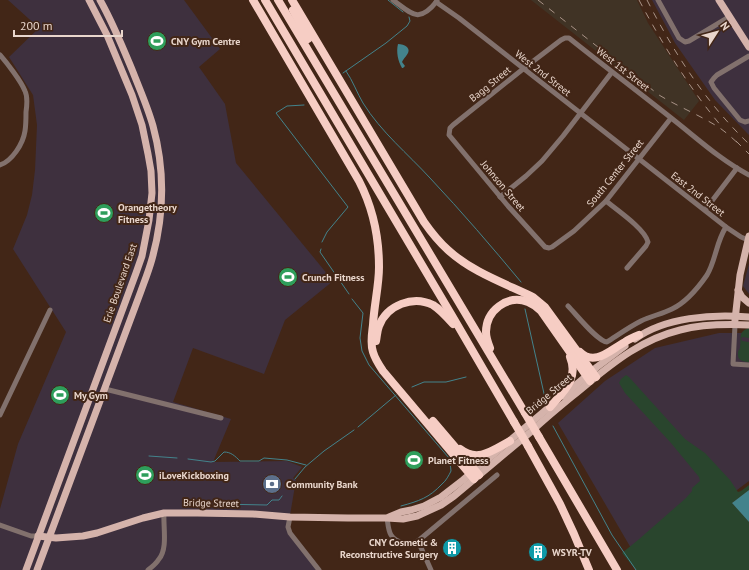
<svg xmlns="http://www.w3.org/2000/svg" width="749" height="570" font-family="'PT Sans',sans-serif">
  <rect width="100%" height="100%" fill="#422617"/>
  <g fill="#3e303e">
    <path d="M8,0H184L220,49L199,67L225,104L236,163L333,281L285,320L264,374L193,348L173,402L231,419L213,462L287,461L302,467L293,478L296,480L288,527L319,570H153L150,567L146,570H0V509L18,444L66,332L13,249L27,215L32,195L35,170L37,125L33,95L9,57L39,28Z"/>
    <path d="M652,0H749V135L715,100L675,43Z"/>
    <path d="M749,264V294L743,286Z"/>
    <path d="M719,333H749V481L737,490L711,491L635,555L558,423L605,381L655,348Z"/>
  </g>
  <path fill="#403325" d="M531,0H637L648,23L699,101L684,120Z"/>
  <g fill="#29452d">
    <path d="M749,328V338L743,337L741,338L742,341L749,342V362C743,362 737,360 738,353C738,350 740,350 740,347C742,338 737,332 749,328Z"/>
    <path d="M626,375L629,377L685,439L705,453L730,480L738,492L741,491L749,485V490L732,503L749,522V570H636L622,553L638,540L686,498L692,491V488L700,481L699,477L671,443L625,393L619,383L621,379Z"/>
  </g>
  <g fill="#43838c">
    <path d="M398,44C401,44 405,45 407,47C412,52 404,57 402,62L405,66L403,68H402C398,61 396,52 398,44Z"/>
    <path d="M749,490V522L732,503Z"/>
  </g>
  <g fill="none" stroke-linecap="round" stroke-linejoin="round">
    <g stroke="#43838c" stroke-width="1">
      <path d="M388,0L403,12"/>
      <path d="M346,71C353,81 357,93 363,103C381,132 408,154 430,178C462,212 492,247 521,282"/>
      <path d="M343,73L386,43L407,26L410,21L409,17"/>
      <path d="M304,105L287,106L276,113L348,207L327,232L322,242"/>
      <path d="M321,249L320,252L349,294"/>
      <path d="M352,299L363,313L360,338L362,351L369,365L449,458C449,462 451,467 451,471C449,475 446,481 442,484C429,498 419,501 401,506"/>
      <path d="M525,309L545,398"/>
      <path d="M412,387L424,382H446L466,377"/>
      <path d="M553,426L612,535L636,570"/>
      <path d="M358,427L396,395"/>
      <path d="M149,456L177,458"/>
      <path d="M188,459L211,462L215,461L224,452C231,452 235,456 240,461H259L264,458L287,460L306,465"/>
      <path d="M295,479L305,467L324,451L354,430"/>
      <path d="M217,504L267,505L272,500H279L282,496"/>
    </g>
    <g stroke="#82716d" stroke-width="5">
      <path d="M393,0C412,14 419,24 437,1"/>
      <path d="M658,0L679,38L685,42L689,41L729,17"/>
      <path d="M436,2L459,18L726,227L741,237L748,240"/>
      <path d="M0,55C7,63 21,81 25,91C28,97 27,105 26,112C26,119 26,125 25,131C23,144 12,161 0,165"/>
      <path d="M749,56L717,75L714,78L711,82L714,88L740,120L745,122L749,121"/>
      <path d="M671,118L606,201L574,231L552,247L549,248L545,247L508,206L449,135L450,128L453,125L523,69L561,40L565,38H569C604,66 640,93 675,121C699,140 722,161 749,175"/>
      <path d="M500,197L526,176L542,161L563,136L612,72"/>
      <path d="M606,201C617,210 645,229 648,242L646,246L627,268"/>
      <path d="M705,210L737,168"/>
      <path d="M568,306C576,314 597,341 607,342C618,335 629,327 641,321C651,316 662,314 672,309C687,302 698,288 707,275C716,260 716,242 726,227"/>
      <path d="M735,325L733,364L749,365"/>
      <path d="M105,389L221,418"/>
      <path d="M0,415L50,310"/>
      <path d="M290,517L288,527L290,533L319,570"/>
      <path d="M387,518C388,523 388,530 391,535C396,543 409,545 418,541L431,570"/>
      <path d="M0,525L31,536H38"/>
      <path d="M418,541L497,475"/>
      <path d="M148,570C152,567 156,564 159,559C168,548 163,527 164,513"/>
    </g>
    <g stroke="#d5b3ab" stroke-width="7">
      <path d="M719,0L749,47"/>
      <path d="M738,290L742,297L749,303"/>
      <path d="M735,320L740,275L749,236"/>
      <path d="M635,339C665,317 712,314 749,317"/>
      <path d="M563,396L597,367L625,346"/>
      <path d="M389,517L401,512L411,510L424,506L441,497L463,480L553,404"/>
      <path d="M38,536L56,538L83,536L97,533L143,518L164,513H197L253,514L290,517L348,518H387L403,519L417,516L430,510L441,505L454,496C480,474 507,452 533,430C550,414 568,400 586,385C615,361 643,339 680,330C703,324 726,324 749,325"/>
      <path d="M26,570L136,273L142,256L149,220L152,193L151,171L148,154L142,125L132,95L107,35L89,0"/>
      <path d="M37,570L141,291C145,280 149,270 152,259C164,216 165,170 153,126C148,108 140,90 133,72C123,48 113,23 100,0"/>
    </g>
    <g stroke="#f6cdc4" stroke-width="8">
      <path d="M253,0L359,181C373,208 379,236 379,267C379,286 374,305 373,325C372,334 370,343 373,352C375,359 379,365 383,371L474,479"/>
      <path d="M265,0L454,319L514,422"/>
      <path d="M278,0L525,413"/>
      <path d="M292,0L424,222C431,232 439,242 448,250C472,272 504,283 533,297L545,307L596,377"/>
      <path d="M293,10L308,39"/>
      <path d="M376,341C377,336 377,331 379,326C387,305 413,295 433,305C441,310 447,317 453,324"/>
      <path d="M490,348C488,343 486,338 486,332C486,311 507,294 528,302C533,304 537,307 541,311L590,381"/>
      <path d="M580,352C595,367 611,349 625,342C629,339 634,337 639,335"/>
      <path d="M550,407C564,391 579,379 570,357"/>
      <path d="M433,421L479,475"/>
      <path d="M539,437L617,570"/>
      <path d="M528,446L560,504L574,534L589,570"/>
      <path d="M460,449C478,463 493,450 510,441"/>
    </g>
    <g stroke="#a89286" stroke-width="1" stroke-dasharray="7 7" stroke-linecap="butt">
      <path d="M538,0L659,95C677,106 697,114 715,125C724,130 732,138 740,145"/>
      <path d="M639,0C663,45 689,88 722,127"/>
      <path d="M647,0C674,53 706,103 749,144"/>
      <path d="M736,141L749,154"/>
    </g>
    <g stroke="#f6cdc4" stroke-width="8">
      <path d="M525,413L539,437"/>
      <path d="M514,422L528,446"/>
    </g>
  </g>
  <defs>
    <g id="stadium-disc" transform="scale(1)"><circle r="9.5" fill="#2e9e5b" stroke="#422617"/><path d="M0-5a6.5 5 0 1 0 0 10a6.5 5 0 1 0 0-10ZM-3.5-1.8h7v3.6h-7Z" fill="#fff"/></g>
    <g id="bank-disc" transform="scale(1)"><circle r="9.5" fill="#5c6f8a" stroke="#422617"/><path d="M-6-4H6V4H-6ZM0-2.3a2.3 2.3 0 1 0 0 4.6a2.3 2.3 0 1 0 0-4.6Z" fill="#fff"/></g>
    <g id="building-disc" transform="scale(1)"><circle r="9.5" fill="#0f9aa8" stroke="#422617"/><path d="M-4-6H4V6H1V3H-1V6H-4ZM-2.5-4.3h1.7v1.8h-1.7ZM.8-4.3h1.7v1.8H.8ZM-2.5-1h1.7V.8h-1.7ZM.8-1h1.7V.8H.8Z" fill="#fff"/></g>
  </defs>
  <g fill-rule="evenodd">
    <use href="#stadium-disc" x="157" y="41"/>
    <use href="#stadium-disc" x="104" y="213"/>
    <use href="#stadium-disc" x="288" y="277"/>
    <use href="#stadium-disc" x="60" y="395"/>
    <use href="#stadium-disc" x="414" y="460"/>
    <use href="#stadium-disc" x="145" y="475"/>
    <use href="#bank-disc" x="272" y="484"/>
    <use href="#building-disc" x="452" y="548"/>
    <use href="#building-disc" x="538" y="552"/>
  </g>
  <g text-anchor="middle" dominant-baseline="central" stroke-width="4" stroke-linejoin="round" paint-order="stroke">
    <g font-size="10" font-weight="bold" fill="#e9d6cc" stroke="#422617" text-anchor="start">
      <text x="171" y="41">CNY Gym Centre</text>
      <text x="118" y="207">Orangetheory<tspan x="118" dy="12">Fitness</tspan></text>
      <text x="302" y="277">Crunch Fitness</text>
      <text x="74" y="395">My Gym</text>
      <text x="428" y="460">Planet Fitness</text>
      <text x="159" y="475">iLoveKickboxing</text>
      <text x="286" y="484">Community Bank</text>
      <text x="438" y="542" text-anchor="end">CNY Cosmetic &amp;<tspan x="438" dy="12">Reconstructive Surgery</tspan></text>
      <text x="552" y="552">WSYR-TV</text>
    </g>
    <g font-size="10" fill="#e9d6cc" stroke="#422617">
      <text transform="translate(623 69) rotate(38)">West 1st Street</text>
      <text transform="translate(543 73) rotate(38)">West 2nd Street</text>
      <text transform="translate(490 84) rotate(-39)">Bagg Street</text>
      <text transform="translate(615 173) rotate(-51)">South Center Street</text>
      <text transform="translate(503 186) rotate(50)">Johnson Street</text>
      <text transform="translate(698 194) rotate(38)">East 2nd Street</text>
      <text transform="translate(120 283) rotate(-71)">Erie Boulevard East</text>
      <text transform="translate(549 394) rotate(-40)">Bridge Street</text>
      <text transform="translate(211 503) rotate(1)">Bridge Street</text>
    </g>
  </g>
  <g transform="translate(717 32) rotate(54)" stroke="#422617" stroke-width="3" paint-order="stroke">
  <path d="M0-3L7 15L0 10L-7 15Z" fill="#e9d6cc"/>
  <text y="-6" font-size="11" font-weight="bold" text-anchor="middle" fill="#e9d6cc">N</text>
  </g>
  <path d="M14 30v6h108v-6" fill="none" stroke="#e9d6cc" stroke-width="2"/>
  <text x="20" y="30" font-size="12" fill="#e9d6cc" stroke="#422617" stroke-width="3" paint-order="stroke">200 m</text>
</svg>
